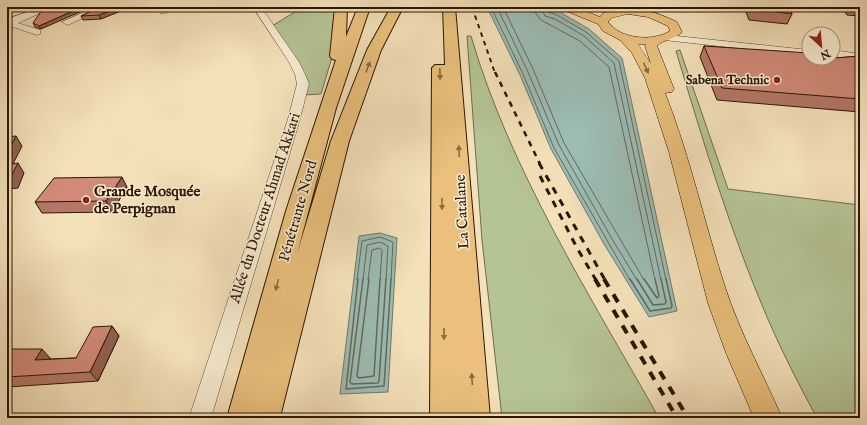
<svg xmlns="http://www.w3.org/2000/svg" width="867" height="425" font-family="'IM FELL English',serif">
  <rect width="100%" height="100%" fill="#f4e1b9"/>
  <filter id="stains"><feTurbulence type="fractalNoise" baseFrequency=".005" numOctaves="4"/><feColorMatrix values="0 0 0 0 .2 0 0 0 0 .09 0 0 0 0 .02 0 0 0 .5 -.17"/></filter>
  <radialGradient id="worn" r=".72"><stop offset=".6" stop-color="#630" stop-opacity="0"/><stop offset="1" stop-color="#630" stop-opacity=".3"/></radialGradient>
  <g fill="#b5c495" stroke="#6f6d4b">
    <path d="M303,7H337L333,54L321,94L304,95L306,84L272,26Z"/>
    <path d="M467,36H471C510,170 591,297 659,418H502L482,240Z"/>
    <path d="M680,50L728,189L860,205V418H817C799,385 782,352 767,317C730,231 703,141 676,51Z"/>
  </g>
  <g fill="#9cbcb4" stroke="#6e7a6c">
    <path d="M487,7H543L558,11L589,29L622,58L677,311L649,317L604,244L551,149L520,75Z"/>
    <path d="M380,233L397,238L388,392L340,394L359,236Z"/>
  </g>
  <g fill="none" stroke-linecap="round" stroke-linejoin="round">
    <g stroke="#62695a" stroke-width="1">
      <path d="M491,7L523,74L554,148L630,280"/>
      <path d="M497,7L528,72L559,145L612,239L637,280"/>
      <path d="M503,7L533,69L564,143L644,280"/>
      <path d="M535,7L536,14L541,20L580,41L609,67L655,280"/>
      <path d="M541,7L545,16L555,19L584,36L614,63L661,280"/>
      <path d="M546,7L548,12L557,15L586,32L619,61L666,280"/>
      <path d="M357,280L362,241L380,237L393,242L391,280"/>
      <path d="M363,280L367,245L380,242L388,246L386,280"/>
      <path d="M368,280L372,250L379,248L382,250L380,280"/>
    </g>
    <g stroke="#62695a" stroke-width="1.5">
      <path d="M358,279L346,389L384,386L391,279"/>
      <path d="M363,279L350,382L352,384L378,383L379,381L386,279"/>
      <path d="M369,279L357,376L359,378L374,376L380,279"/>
      <path d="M630,279L650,311L671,308L672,306L666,279"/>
      <path d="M637,279L653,305L665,304L666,302L661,279"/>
      <path d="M644,279L657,298L659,296L655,279"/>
    </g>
    <g stroke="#5c492f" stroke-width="1">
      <g id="minor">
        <path d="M42,7H54L18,23L40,30V34L37,35L10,26L7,27V19Z"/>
        <path d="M95,7H107L70,24L67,25L62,22Z"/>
        <path d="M165,7H176L166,13H160V9Z"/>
        <path d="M253,7H261L299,62L305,74L309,84L300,119L211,418H189L288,119L297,84L295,74L289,62Z"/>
        <path d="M621,7H633L640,11L636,14Z"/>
        <path d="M667,35L809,50V56L664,40L662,38L664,36Z"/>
        <path d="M833,50L860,54V60L833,56Z"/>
      </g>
    </g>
    <g stroke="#291601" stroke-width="1">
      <path id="major" d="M560,7H575L600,17L603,13C633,5 650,9 677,22L682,32C675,40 663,39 657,46L674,89L672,92L665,93C690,156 704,222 725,287C740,333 763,374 782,418H754L726,353L708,303L669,152L645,78L632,53L620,40L603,31L598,24L561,9ZM628,14L648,17L668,26L670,31C653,42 620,39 608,22L611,18ZM638,44H646L645,46L651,64Z"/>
    </g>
    <g stroke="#291601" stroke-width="2">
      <g id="highway">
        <path d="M335,7H347L346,37L358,7H370L336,108L297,254L331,141L367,50L391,7H403L381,50L349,141L281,413L278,418H227L286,211L336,60L332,59L330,56Z"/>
        <path d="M443,7H455L490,418H430L432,68L435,65H445Z"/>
      </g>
    </g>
    <use href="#minor" fill="#f8ecd2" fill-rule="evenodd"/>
    <use href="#major" fill="#eac07c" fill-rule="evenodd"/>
    <use href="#highway" fill="#eac07c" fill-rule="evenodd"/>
    <path stroke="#291601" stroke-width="2" stroke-dasharray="4.5 4.5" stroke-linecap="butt" d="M472,7L495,73"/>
    <path stroke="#291601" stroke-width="2.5" stroke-dasharray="5.5 5.5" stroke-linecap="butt" d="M495,72L540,164"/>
    <g stroke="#291601" stroke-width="3" stroke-dasharray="7 7" stroke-linecap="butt">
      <path d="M539,163L605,280"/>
      <path d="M540,176L577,248L596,280"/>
    </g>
    <g stroke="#291601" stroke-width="4" stroke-dasharray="9 9" stroke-linecap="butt">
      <path d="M595,279L677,418"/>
      <path d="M604,279L688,418"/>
    </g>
  </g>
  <g fill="#b47767" stroke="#291601">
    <path d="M24,7H38L31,9Z"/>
    <path d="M48,7L41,29L35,27L33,23Z"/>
    <path d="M100,7L101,19L83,20L81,16Z"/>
    <path d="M734,7H789L792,14L787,24L749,20L746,12Z"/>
    <path d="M842,7H860V16L847,15Z"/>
    <path d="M704,46L835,58L860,56V112L717,100L700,57Z"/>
    <path d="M127,187L112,212L42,213L35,202Z"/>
    <path d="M112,326L119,336L98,381L7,387V356L50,358V359L76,358Z"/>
  </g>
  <g fill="#926154" stroke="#291601">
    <path d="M30,7H38L31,9Z"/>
    <path d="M82,7H91L41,29L39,26Z"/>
    <path d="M120,7H131L101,19L99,15Z"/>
    <path d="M11,28L12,31L7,33V30Z"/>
    <path d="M16,136L22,146L7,176V153Z"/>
    <path d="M18,163L24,173L18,188L7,189V178Z"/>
    <path d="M122,177L127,187L112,212L106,201Z"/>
    <path d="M112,326L119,336L98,381L90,372Z"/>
    <path d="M42,349L50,358L44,369L35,360Z"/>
  </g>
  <g fill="#d18a78" stroke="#291601">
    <path d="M48,7H82L39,26L33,23L42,10Z"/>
    <path d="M100,7H120L99,15L81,16Z"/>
    <path d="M752,7H789L792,14L753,9Z"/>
    <path d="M704,46L809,53V58H833V56L835,58L860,56V99L722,88Z"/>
    <path d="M16,136L7,153V137Z"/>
    <path d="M18,163L10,178H7V165Z"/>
    <path d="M122,177L106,201L35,202L54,178Z"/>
    <path d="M112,326L90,372L7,377V356L11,349H42L35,360L76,358L93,327Z"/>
  </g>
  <defs><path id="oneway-solid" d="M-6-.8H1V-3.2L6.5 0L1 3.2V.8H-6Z"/></defs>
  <g fill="#8a6b3e">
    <use href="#oneway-solid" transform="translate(368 67) rotate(-69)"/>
    <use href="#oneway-solid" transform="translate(646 68) rotate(65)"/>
    <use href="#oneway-solid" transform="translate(440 74) rotate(89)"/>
    <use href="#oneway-solid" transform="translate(459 151) rotate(-93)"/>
    <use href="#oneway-solid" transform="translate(442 204) rotate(89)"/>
    <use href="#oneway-solid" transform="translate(277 285) rotate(104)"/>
    <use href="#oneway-solid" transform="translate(444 334) rotate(89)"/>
    <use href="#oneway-solid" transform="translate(472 379) rotate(-93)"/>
  </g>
  <g fill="#8f2418" stroke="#f8ecd2" stroke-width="1.5">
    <circle cx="777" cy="80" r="4"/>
    <circle cx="86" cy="200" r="4"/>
  </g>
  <g text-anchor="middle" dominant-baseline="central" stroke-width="3" stroke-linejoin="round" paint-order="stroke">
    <g font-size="13" font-weight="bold" fill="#291601" stroke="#f8ecd2" text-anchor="end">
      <text x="769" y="80">Sabena Technic</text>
    </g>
    <g font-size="15" font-weight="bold" fill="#291601" stroke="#f8ecd2" text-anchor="start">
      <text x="94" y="191">Grande Mosquée<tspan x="94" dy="17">de Perpignan</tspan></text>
    </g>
    <g font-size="15" fill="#291601" stroke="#f8ecd2">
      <text transform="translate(265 208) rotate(-72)">Allée du Docteur Ahmad Akkari</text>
      <text transform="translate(298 211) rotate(-74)">Pénétrante Nord</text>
      <text transform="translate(462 212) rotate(-93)">La Catalane</text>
    </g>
  </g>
  <rect width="867" height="425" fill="none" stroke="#f4e1b9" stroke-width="24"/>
  <rect x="8" y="8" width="851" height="409" fill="none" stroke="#291601" stroke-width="2"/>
  <rect x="12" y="12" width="843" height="401" fill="none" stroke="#291601"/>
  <g transform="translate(821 46) rotate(154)"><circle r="19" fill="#f8ecd2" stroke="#a5967e"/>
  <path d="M0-3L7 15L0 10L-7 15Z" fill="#8f2418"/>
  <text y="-6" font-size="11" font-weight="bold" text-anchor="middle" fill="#291601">N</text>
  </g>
  <rect width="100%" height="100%" filter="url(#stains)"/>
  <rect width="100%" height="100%" fill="url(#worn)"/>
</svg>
